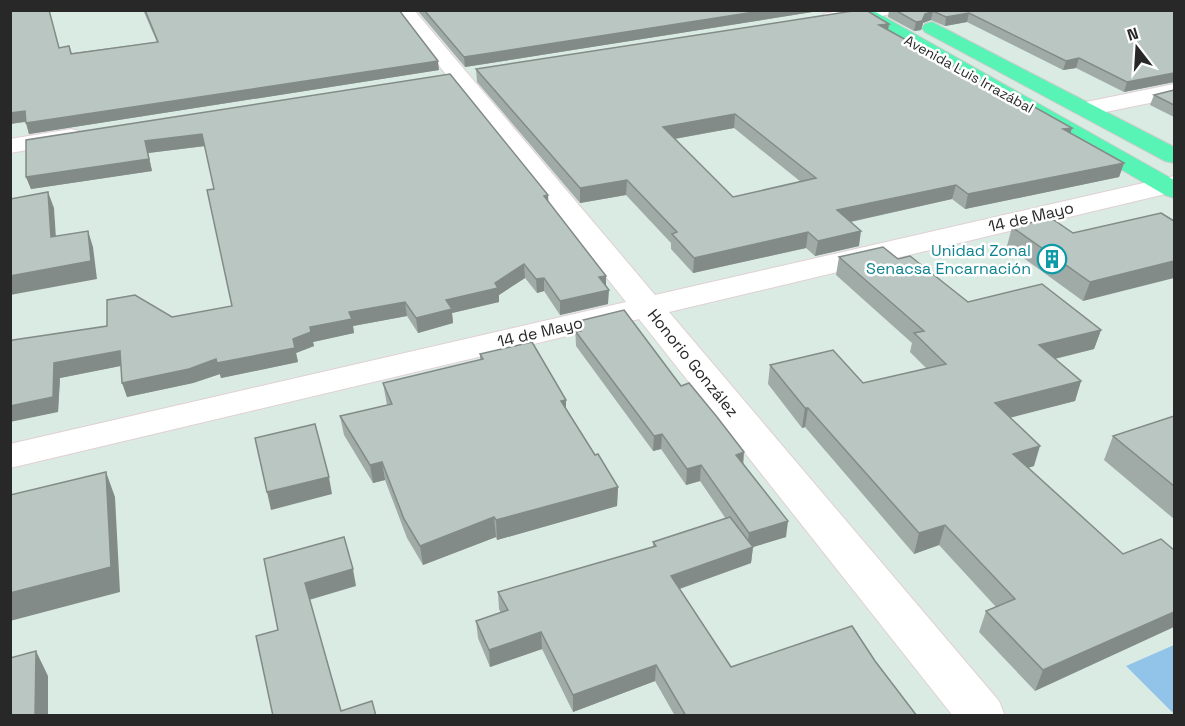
<svg xmlns="http://www.w3.org/2000/svg" width="1185" height="726" font-family="'Space Grotesk',sans-serif">
  <rect width="100%" height="100%" fill="#daebe4"/>
  <path fill="#92c3e8" d="M1174,645V714L1126,666Z"/>
  <g fill="none" stroke-linecap="round" stroke-linejoin="round">
    <g stroke="#e1cfd3" stroke-width="2">
      <g id="minor">
        <path d="M395,10H414L655,295L1174,176V192L669,312L999,701L1005,716H953L639,319L10,468V444L626,302Z"/>
        <path d="M843,10H891L889,14L882,16L831,24L824,22L822,18L824,14Z"/>
        <path d="M1174,84V98L1086,116L1078,114L1075,109L1078,104L1086,102Z"/>
        <path d="M71,129L79,131L83,136L79,141L10,153V139Z"/>
      </g>
    </g>
    <g stroke="#cbcbcb" stroke-width="2">
      <g id="trunk">
        <path d="M848,10H872L1174,180V198L1165,195Z"/>
        <path d="M932,22L1174,147V163L1165,161L925,32L922,28L925,24Z"/>
      </g>
    </g>
    <use href="#minor" fill="#fff" fill-rule="evenodd"/>
    <use href="#trunk" fill="#58f4b6" fill-rule="evenodd"/>
  </g>
  <g fill="#a0aaa6" fill-rule="evenodd">
    <path d="M10,10L59,48L69,46L72,53L157,42L143,10H399L439,70L29,134L26,122L10,124Z"/>
    <path d="M417,10H825L465,67Z"/>
    <path d="M889,10H1174V82L1124,92L1076,68L1063,70L967,22L945,26L931,20L923,23L921,30L914,31L888,17Z"/>
    <path d="M889,24L888,30L1016,101L1072,128L1070,133L1124,163L1119,177L965,209L952,199L851,222L859,246L815,256L806,248L693,273L671,249V243L626,195L580,203L477,82L476,69ZM734,128L801,182L733,197L675,139Z"/>
    <path d="M450,74L548,202L606,276V287L608,304L560,315L544,291L537,293L525,278L499,295V302L452,313L453,323L418,333L407,316L353,326L354,333L313,342L314,346L296,353L298,362L221,378L220,374L193,383L127,397L121,366L60,378L58,412L10,342L172,317L232,306L214,189L205,146L148,153L152,171L31,189L26,177Z"/>
    <path d="M1174,90V117L1150,105L1154,95Z"/>
    <path d="M1174,221L1083,301L1007,246L1012,227L1073,233Z"/>
    <path d="M839,257L898,259L968,302L1101,330L1094,349L1055,359L1081,381L1075,401L1010,417L1034,466L1028,468L1123,554L1035,691L979,632L986,611L996,607L939,545L914,554L805,427L802,428L768,384L770,365L863,383L927,369L910,352L912,343L836,275Z"/>
    <path d="M575,322L681,386L743,463L786,537L753,547L751,563L680,589L731,667L875,661L917,716H675L655,681L573,712L542,649L490,667L478,638L476,621L501,613L499,609L498,592L653,547V542L726,519L700,481L686,485L661,449L653,451L576,346Z"/>
    <path d="M480,354L566,400V410L595,455L618,487L617,506L497,540L496,537L423,565L407,538L385,480L373,483L344,435L340,416L387,405L383,383L480,360Z"/>
    <path d="M1174,416V519L1104,460L1113,436Z"/>
  </g>
  <g fill="#828b87">
    <path d="M768,10H825L465,67L464,57Z"/>
    <path d="M933,11L931,20L923,23L921,30L914,31L916,22L925,14Z"/>
    <path d="M969,13L967,22L945,26L946,17Z"/>
    <path d="M889,24L887,35L879,25Z"/>
    <path d="M1079,58L1076,68L1063,70L1066,61Z"/>
    <path d="M438,61L439,70L29,134L26,123Z"/>
    <path d="M1174,73V82L1124,92L1127,82Z"/>
    <path d="M25,111L29,121L10,124V113Z"/>
    <path d="M735,114L734,128L662,141L663,127Z"/>
    <path d="M1072,128L1068,141L1063,129Z"/>
    <path d="M202,134L205,146L148,153L152,171L31,189L26,177L145,141Z"/>
    <path d="M1124,163L1119,177L965,209L968,194Z"/>
    <path d="M627,180L626,195L580,203V188Z"/>
    <path d="M956,185L952,199L835,225L837,210Z"/>
    <path d="M48,192L54,208L57,254L51,237Z"/>
    <path d="M548,195L549,208L544,196Z"/>
    <path d="M88,231L93,247L97,279L10,295V276Z"/>
    <path d="M861,231L859,246L815,256L818,241Z"/>
    <path d="M808,232L806,248L693,273L694,258Z"/>
    <path d="M1174,261V278L1083,301L1090,282Z"/>
    <path d="M524,264L525,278L499,295V302L452,313L453,323L418,333L416,318L446,300L495,283Z"/>
    <path d="M606,276V290L599,277Z"/>
    <path d="M544,278V291L537,293L536,279Z"/>
    <path d="M609,290L608,304L560,315V301Z"/>
    <path d="M405,302L407,316L353,326L354,333L313,342L314,346L296,353L298,362L221,378L220,374L193,383L127,397L122,383L293,339L310,327L349,312Z"/>
    <path d="M1101,330L1094,349L1033,364L1039,345Z"/>
    <path d="M120,351L125,365L60,378L58,412L10,422V406L54,363Z"/>
    <path d="M1081,381L1075,401L990,423L995,403Z"/>
    <path d="M566,400V418L561,401Z"/>
    <path d="M805,408H808L805,427L802,428Z"/>
    <path d="M662,434L661,449L653,451L654,436Z"/>
    <path d="M1040,446L1034,466L1007,474L1013,454Z"/>
    <path d="M744,452L743,468L736,455Z"/>
    <path d="M382,462L385,480L373,483L370,465Z"/>
    <path d="M701,465L700,481L686,485L687,469Z"/>
    <path d="M106,472L115,497L120,592L10,621V593Z"/>
    <path d="M329,477L332,494L271,510L267,492Z"/>
    <path d="M618,487L617,506L497,540L496,520Z"/>
    <path d="M494,517L496,537L423,565L420,546Z"/>
    <path d="M788,521L786,537L753,547L751,563L670,592L671,576L747,549L749,533Z"/>
    <path d="M945,525L939,545L914,554L919,533Z"/>
    <path d="M353,569L356,586L309,600L305,583Z"/>
    <path d="M1174,612V627L1035,691L1043,670Z"/>
    <path d="M541,632L542,649L490,667L489,650Z"/>
    <path d="M36,651L48,676V716H35Z"/>
    <path d="M656,665L655,681L573,712V695Z"/>
  </g>
  <g fill="#bac6c1" stroke="#828b87" stroke-width="1.5" fill-rule="evenodd">
    <path d="M10,10H49L59,48L69,46L71,54L158,42L145,10H399L438,61L26,123L25,111L10,113Z"/>
    <path d="M424,10H768L464,57Z"/>
    <path d="M859,10H866L889,24L879,25L1000,92L1016,101L1022,100L1072,128L1063,129L1124,163L968,194L956,185L837,210L861,231L818,241L808,232L694,258L672,234L677,232L627,180L580,188L476,69ZM735,114L816,178L733,197L663,127Z"/>
    <path d="M895,10H1174V73L1127,82L1079,58L1066,61L969,13L946,17L933,11L925,14L922,21L916,22Z"/>
    <path d="M450,74L548,195L544,196L606,276L599,277L609,290L560,301L544,278L536,279L524,264L495,283L498,288L446,300L452,309L416,318L405,302L349,312L352,319L310,327L311,332L293,339L295,348L217,363L216,359L189,369L122,383L120,351L54,363L53,397L10,406V342L13,340L107,326V300L135,295L172,317L232,306L207,190L214,189L202,134L145,141L149,159L26,177V140Z"/>
    <path d="M1174,90V105L1154,95Z"/>
    <path d="M48,192L51,237L88,231L91,261L10,276V199Z"/>
    <path d="M1161,213L1174,221V261L1090,282L1012,227L1051,218L1073,233Z"/>
    <path d="M883,247L898,259L910,256L968,302L1042,284L1101,330L1039,345L1081,381L995,403L1040,446L1013,454L1123,554L1161,539L1174,550V612L1043,670L986,611L1015,599L945,525L919,533L808,408H805L770,365L833,350L863,383L946,364L914,333L924,331L839,257Z"/>
    <path d="M624,310L681,386L689,383L717,417L744,452L736,455L788,521L749,533L701,465L687,469L662,434L654,436L576,332L581,331L575,322Z"/>
    <path d="M532,342L566,400L561,401L595,455L598,454L618,487L496,520L494,517L420,546L404,519L382,462L370,465L340,416L392,404L383,383L483,359L480,354Z"/>
    <path d="M1174,416V486L1113,436Z"/>
    <path d="M315,424L329,477L267,492L255,438Z"/>
    <path d="M106,472L111,567L10,593V495Z"/>
    <path d="M730,517L753,547L671,576L731,667L852,626L875,661L917,716H686L656,665L573,695L541,632L489,650L476,621L508,610L498,592L656,546L653,542Z"/>
    <path d="M344,537L353,569L305,583L341,711L372,701L376,716H273L256,636L278,630L264,559Z"/>
    <path d="M36,651L35,716H10V658Z"/>
  </g>
  <defs>
    <g id="building-ring" transform="scale(1.5)"><circle r="9.5" fill="#fff" stroke="#0f9aa8" stroke-width="1.5"/><path d="M-4-6H4V6H1V3H-1V6H-4ZM-2.5-4.3h1.7v1.8h-1.7ZM.8-4.3h1.7v1.8H.8ZM-2.5-1h1.7V.8h-1.7ZM.8-1h1.7V.8H.8Z" fill="#0f9aa8"/></g>
  </defs>
  <g fill-rule="evenodd">
    <use href="#building-ring" x="1052" y="259"/>
  </g>
  <g text-anchor="middle" dominant-baseline="central" stroke-width="5" stroke-linejoin="round" paint-order="stroke">
    <g font-size="14" fill="#282828" stroke="#fff">
      <text transform="translate(969 74) rotate(29)">Avenida Luis Irrazábal</text>
    </g>
    <g font-size="16" fill="#282828" stroke="#fff">
      <text transform="translate(1031 217) rotate(-13)">14 de Mayo</text>
      <text transform="translate(540 332) rotate(-13)">14 de Mayo</text>
      <text transform="translate(693 363) rotate(51)">Honorio González</text>
    </g>
    <g font-size="16" fill="#0d838f" stroke="#fff" text-anchor="end">
      <text x="1031" y="250">Unidad Zonal<tspan x="1031" dy="18">Senacsa Encarnación</tspan></text>
    </g>
  </g>
  <rect width="1185" height="726" fill="none" stroke="#282828" stroke-width="24"/>
  <g transform="translate(1137 48) rotate(343)" stroke="#ffffff" stroke-width="4.5" paint-order="stroke">
  <path d="M0-4.5L10 22L0 15L-10 22Z" fill="#282828"/>
  <text y="-9" font-size="16" font-weight="bold" text-anchor="middle" fill="#282828">N</text>
  </g>
</svg>
